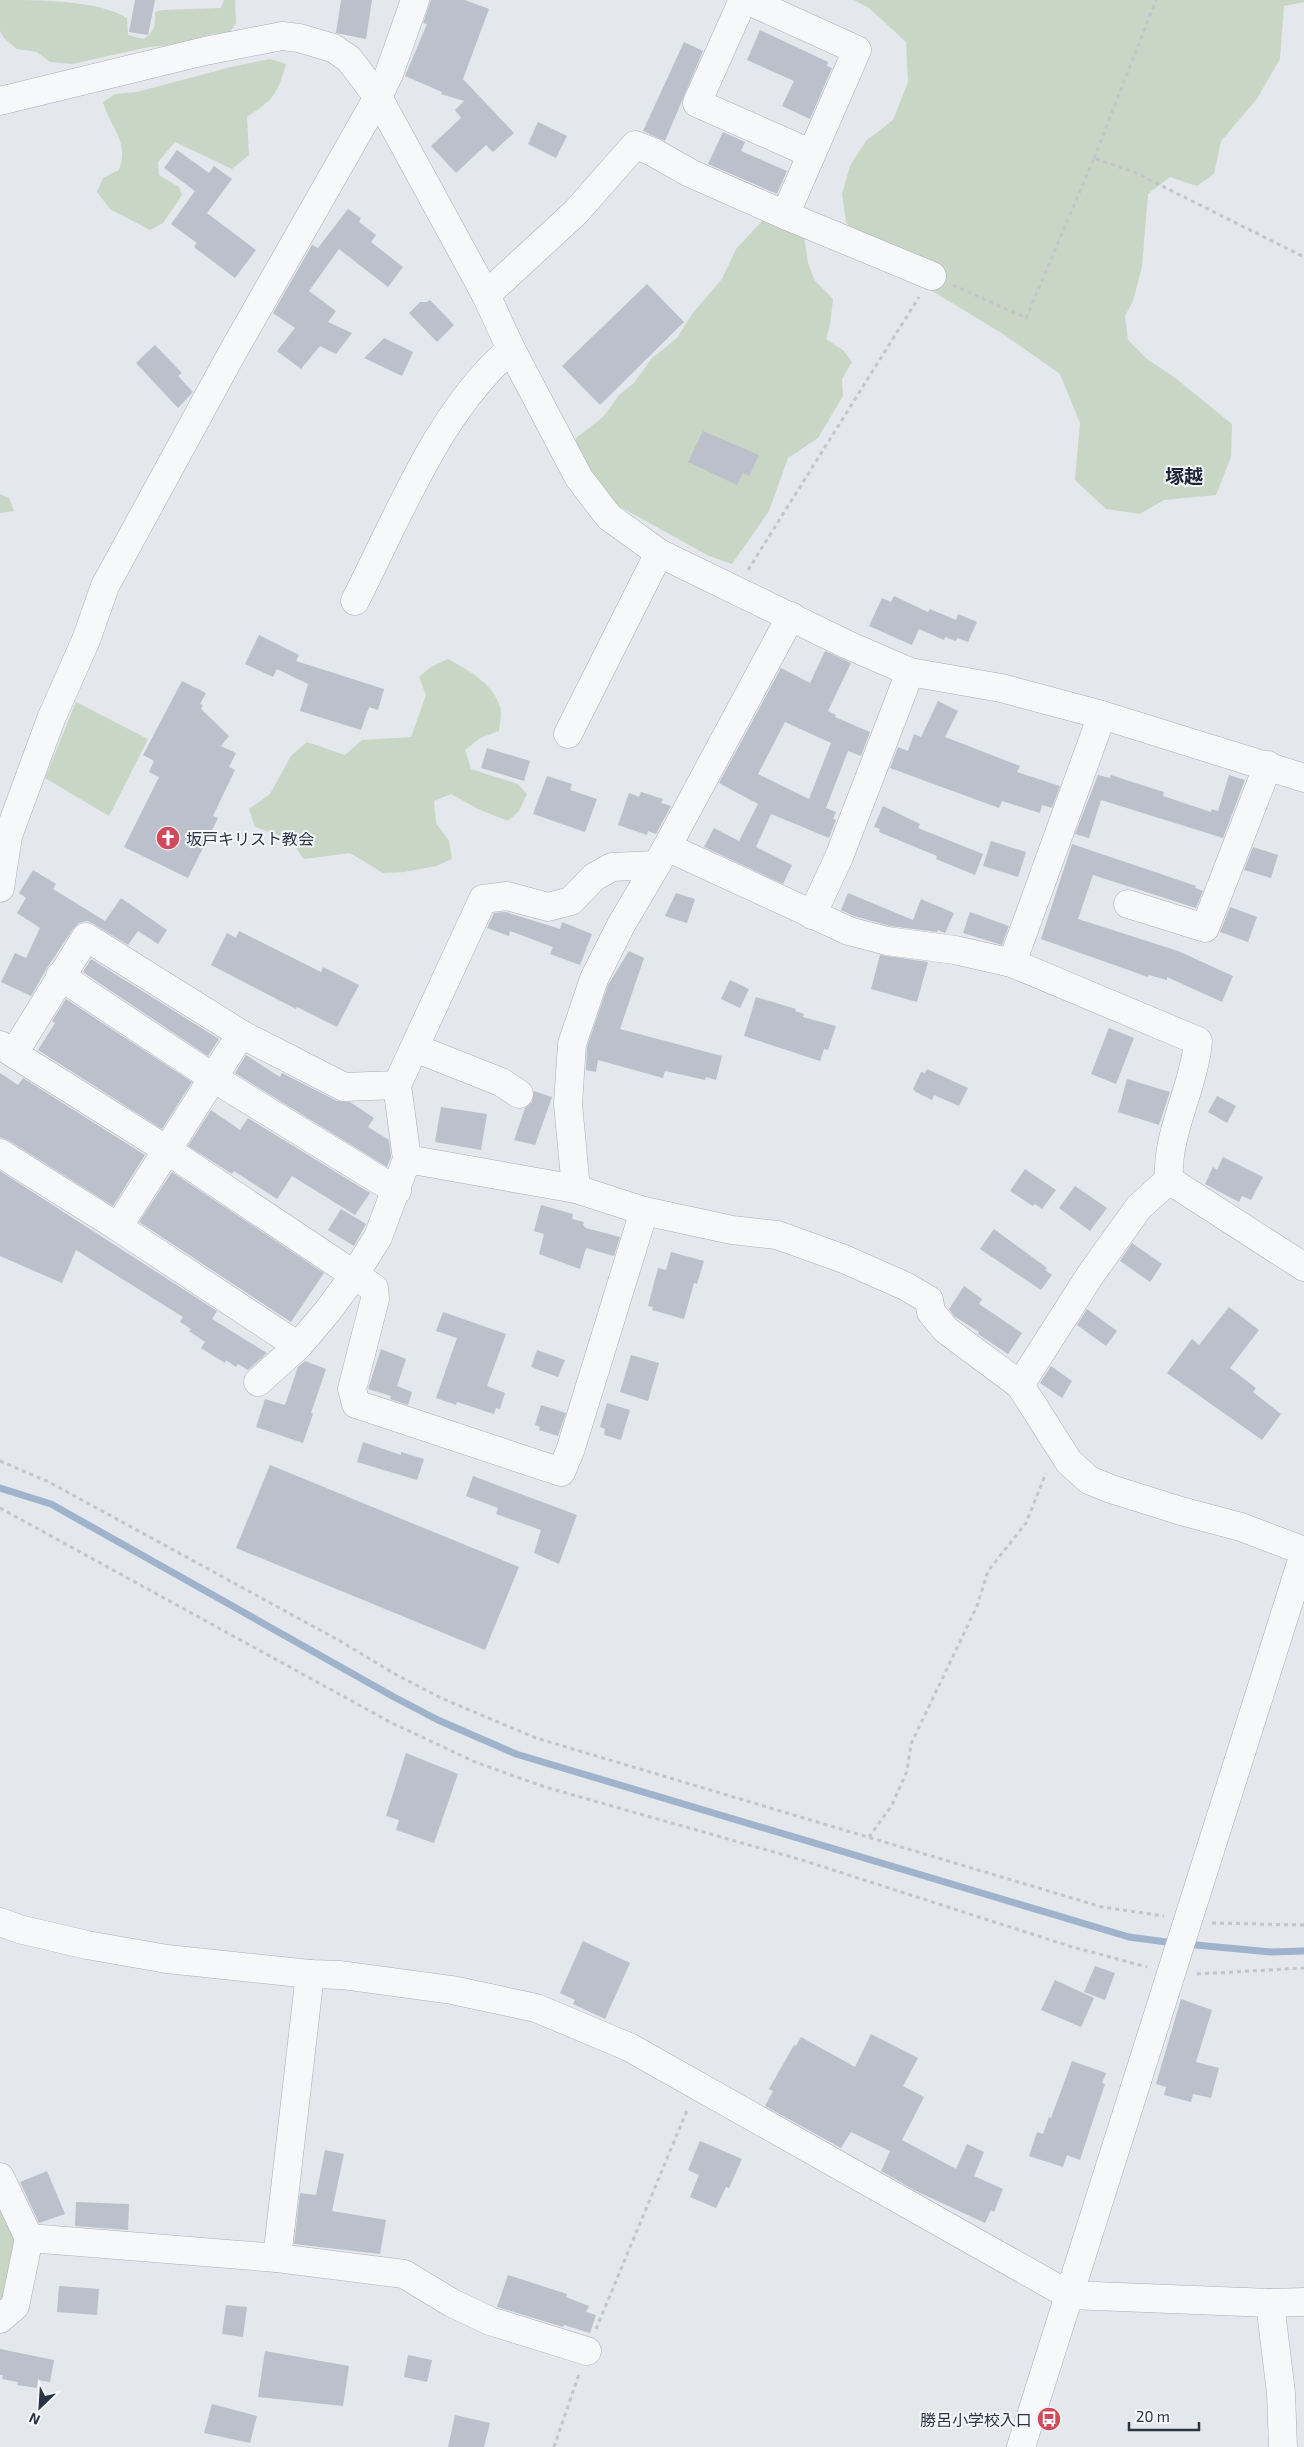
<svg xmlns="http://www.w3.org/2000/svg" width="1304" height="2447" font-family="'Exo 2','Noto Sans JP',sans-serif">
  <rect width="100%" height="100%" fill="#e4e7ec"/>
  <g fill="#c9d6c5">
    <path d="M0,0C38,0 98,0 127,18L128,35L143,39C154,33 156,25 155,12L162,10L221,8L224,0H235L236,23L230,32L212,34L171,45L149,47L72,64L50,62L37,52L17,49L4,38L0,31Z"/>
    <path d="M854,0H1304V2L1284,6L1280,59L1256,100L1221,141L1214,174L1197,186L1170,177L1148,194L1142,267L1133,301L1125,316L1128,340L1147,359L1174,377L1232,424L1231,457L1216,495L1164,500L1140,514L1106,509L1075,480L1080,423L1060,374L1003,334L863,249L846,222L842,194L850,166L866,141L893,120L908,82L906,42L869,8Z"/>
    <path d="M270,59L286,64C277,95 274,99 247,117L249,155L232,169L175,142L158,162L159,175L179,187L182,195L163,223L150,230L110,209L97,192L103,178L119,170C130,141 109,126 103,102L115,94L137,92L231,67Z"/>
    <path d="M764,219L804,236L808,263L815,281L833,299L830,325L826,339L844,351L852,362L842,379L843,396L818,438L788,458L769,511L732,564L709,556L615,504L590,474L576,447V438L603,417L620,394L634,383L651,359L677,338L692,314L722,279L736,249Z"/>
    <path d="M0,494L9,498L14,511L0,513Z"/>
    <path d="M448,659C468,670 493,683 500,707C502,713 500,723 499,731L480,738L465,750L471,769L518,784L527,794L519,811L508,821L478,809L451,794L434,801L436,823L449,841L452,859L436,866L405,872L383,873L350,853L304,859L289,839L255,827L249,809L270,794L291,756L307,742L345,755L362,740L411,737L426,695L419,677L431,667Z"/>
    <path d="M76,702L148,739L109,816L45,778Z"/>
    <path d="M0,2206L20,2249L0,2308Z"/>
  </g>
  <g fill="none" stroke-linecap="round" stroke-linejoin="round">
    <g stroke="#9fb4cc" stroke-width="7">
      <path d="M0,1488L51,1504L394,1697L438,1720L516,1754L1129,1937L1174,1943"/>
      <path d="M1185,1944L1271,1952L1304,1951"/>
    </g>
  </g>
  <g fill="#bbc0ca" fill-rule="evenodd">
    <path d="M135,0H155L148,35L129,32Z"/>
    <path d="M341,0H372L366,39L336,33Z"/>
    <path d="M431,0H465L489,9L463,79L514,133L493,152L486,145L456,173L431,146L461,118L455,110L464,101L441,94L442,92L405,76L427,24L423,23Z"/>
    <path d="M760,30L828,62L827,66L832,68L810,119L782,106L794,81L747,60Z"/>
    <path d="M684,42L703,51L665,141L643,131Z"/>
    <path d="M538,122L567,136L556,158L528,144Z"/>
    <path d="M723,132L745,142L741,151L787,171L777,194L708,164Z"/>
    <path d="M177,150L209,173L214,166L232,179L207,213L256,250L235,278L194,247L197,243L171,224L195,191L164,168Z"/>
    <path d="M348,209L361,218L359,222L376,235L371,242L403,267L388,287L339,249L309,291L336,311L328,322L352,333L336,354L320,346L301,369L277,351L295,328L273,313L312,245L318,248Z"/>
    <path d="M647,284L684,322L600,405L562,366Z"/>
    <path d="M430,300L454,325L437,342L409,313L420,302H427Z"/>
    <path d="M384,338L413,352L402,376L364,358Z"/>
    <path d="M155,345L182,373L178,376L193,392L178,408L136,363Z"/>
    <path d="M703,431L759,455L749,476L743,473L737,485L688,462Z"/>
    <path d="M894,596L928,612L930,609L956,620L958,614L977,622L968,642L957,638L956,641L945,637L944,640L919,629L912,645L869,626L882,598L891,602Z"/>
    <path d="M259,635L299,655L296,661L384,689L378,710L369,707L361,730L300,711L308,684L277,669L273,677L245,664Z"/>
    <path d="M825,651L851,663L828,711L836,715L835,717L870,732L861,756L848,751L826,808L836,812L833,819L836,820L829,838L771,814L756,847L792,865L783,884L704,847L714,828L739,841L758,804L719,783L781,668L810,683ZM785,722L831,743L809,799L758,774Z"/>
    <path d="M182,681L206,693L200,704L203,705L201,709L229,736L221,746L236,753L229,767L235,770L213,816L218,818L188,878L124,847L159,777L149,772L154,761L143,755Z"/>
    <path d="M938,701L958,711L945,737L1020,766L1017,772L1060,786L1052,808L1042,805L1040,813L1002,801L999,808L890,768L898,747L908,751L914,734L921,737Z"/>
    <path d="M487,748L530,761L524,781L481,768Z"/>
    <path d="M1098,775L1110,778L1111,775L1132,782L1164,792L1163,796L1211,812L1212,809L1218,811L1229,775L1245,780L1223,838L1101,800L1089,838L1075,834Z"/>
    <path d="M547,776L572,784L570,790L597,799L585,832L533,814Z"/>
    <path d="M641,792L663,799L661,803L671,806L656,834L648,831L647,835L618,825L629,793L639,797Z"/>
    <path d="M883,806L920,824L918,828L983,854L975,875L936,859L937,856L879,832L880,829L874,827Z"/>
    <path d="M991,841L1026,852L1018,877L983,866Z"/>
    <path d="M1072,844L1196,886L1195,888L1203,891L1196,908L1093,875L1078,919L1178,951L1233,976L1222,1002L1167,977V980L1149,975L1148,977L1041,939Z"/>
    <path d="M1253,847L1278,855L1271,878L1244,870Z"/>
    <path d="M33,870L56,884L53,889L105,921L121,898L167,930L158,944L138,931L128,945L94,924L87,921L79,923L73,929L47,968L31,996L1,982L15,953L26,958L40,928L17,913L26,898L19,893Z"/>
    <path d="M676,893L695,899L687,923L665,916Z"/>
    <path d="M848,893L913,920L921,899L954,913L945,933L938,930L937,932L890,926L854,916L841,910Z"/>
    <path d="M1230,907L1257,917L1248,942L1220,932Z"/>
    <path d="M506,912L560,929L562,922L592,934L580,965L550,954L553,947L510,931L509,936L487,928L494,913Z"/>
    <path d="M970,912L1009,926L1002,945L963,933Z"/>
    <path d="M239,931L321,972L323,967L359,985L337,1027L297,1007L296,1009L211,965L227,933L236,938Z"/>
    <path d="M629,951L644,958L620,1029L722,1056L716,1080L706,1077L705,1080L665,1071L663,1078L598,1060L596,1072L586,1070L587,1047L608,985Z"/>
    <path d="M880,955L928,962L917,1002L871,989Z"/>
    <path d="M91,959L219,1039L208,1056L83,972Z"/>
    <path d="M730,980L749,989L740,1008L721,999Z"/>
    <path d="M756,997L796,1009L795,1011L804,1014L803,1017L836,1026L828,1050L824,1049L820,1061L744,1036Z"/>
    <path d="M66,999L192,1082L162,1129L38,1050L55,1023L52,1021Z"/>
    <path d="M1109,1028L1134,1038L1116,1084L1091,1074Z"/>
    <path d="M246,1055L280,1077L282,1073L337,1101L350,1102L374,1118L368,1127L389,1140L391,1157L387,1167L235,1073Z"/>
    <path d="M927,1069L968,1088L959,1106L934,1095L932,1100L916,1092L913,1089L921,1072L925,1073Z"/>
    <path d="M0,1073L18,1085L23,1078L145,1155L113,1206L8,1140L0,1137Z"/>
    <path d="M1127,1079L1170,1092L1159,1125L1118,1112Z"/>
    <path d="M534,1091L552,1097L535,1145L514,1140L525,1108L532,1102Z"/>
    <path d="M1217,1096L1236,1106L1227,1123L1208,1112Z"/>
    <path d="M441,1107L487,1114L481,1150L435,1142Z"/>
    <path d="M211,1110L240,1130L248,1118L370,1193L355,1215L292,1176L277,1199L234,1171L232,1174L188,1146Z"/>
    <path d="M1223,1157L1263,1177L1251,1200L1242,1196L1239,1202L1205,1184L1213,1167L1217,1170Z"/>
    <path d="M1025,1169L1056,1190L1042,1209L1035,1204L1033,1206L1010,1191Z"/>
    <path d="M0,1171L217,1311L212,1319L267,1353L248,1370L238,1364L236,1367L226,1360L225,1363L201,1348L205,1342L189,1331L191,1329L180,1322L183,1317L76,1250L62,1283L0,1256Z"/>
    <path d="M172,1172L324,1273L291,1322L139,1222Z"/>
    <path d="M1075,1186L1107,1208L1090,1231L1059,1208Z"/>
    <path d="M541,1205L573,1214L572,1219L584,1222L583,1225L586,1228L620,1237L614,1256L586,1248L580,1269L539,1254L544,1234L534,1231Z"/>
    <path d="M341,1209L366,1224L354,1246L328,1230Z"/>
    <path d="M994,1229L1047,1268L1045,1270L1052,1275L1041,1290L980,1249Z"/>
    <path d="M1132,1243L1162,1264L1150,1282L1120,1261Z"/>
    <path d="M671,1252L704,1261L697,1284L694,1283L684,1319L652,1310L653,1307L648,1306L658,1268L666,1270Z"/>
    <path d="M964,1286L982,1299L979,1304L1022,1333L1008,1354L978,1334L979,1332L954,1316L949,1309Z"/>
    <path d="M1229,1307L1259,1330L1230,1368L1256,1388L1253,1392L1281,1414L1262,1440L1167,1373L1192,1339L1199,1345Z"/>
    <path d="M1087,1309L1117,1331L1106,1346L1077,1325Z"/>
    <path d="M443,1312L506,1334L487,1386L505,1393L500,1409L496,1408L494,1414L457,1402L456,1405L436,1398L457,1338L436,1331Z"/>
    <path d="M381,1349L406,1359L397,1386L412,1392L408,1405L390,1399L391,1396L368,1389Z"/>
    <path d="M537,1350L565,1360L558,1377L531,1367Z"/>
    <path d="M631,1355L659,1363L648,1401L620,1392Z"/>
    <path d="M305,1361L326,1369L311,1413L313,1414L303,1443L256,1427L265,1399L285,1405L298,1367Z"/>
    <path d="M1051,1366L1072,1381L1062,1398L1040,1383Z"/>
    <path d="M607,1403L630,1410L621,1440L604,1435L605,1429L600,1427Z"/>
    <path d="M541,1405L566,1413L558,1436L539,1430L540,1427L535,1425Z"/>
    <path d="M363,1442L401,1455V1452L424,1459L417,1480L357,1462Z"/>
    <path d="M270,1465L519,1567L485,1650L236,1548Z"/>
    <path d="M473,1476L577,1515L559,1564L534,1553L541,1530L496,1514L498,1508L466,1496Z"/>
    <path d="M406,1753L458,1774L434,1843L396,1830L399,1820L386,1816Z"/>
    <path d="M583,1941L630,1963L605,2019L573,2004L575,2000L560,1993Z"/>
    <path d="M1095,1966L1115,1973L1105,2000L1084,1992Z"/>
    <path d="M1055,1980L1094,1998L1081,2027L1041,2010Z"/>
    <path d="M1181,1999L1212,2010L1196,2062L1219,2068L1211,2098L1193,2094L1191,2102L1164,2095L1166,2087L1156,2084Z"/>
    <path d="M871,2034L918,2058L903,2086L924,2097L902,2140L956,2169L967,2144L984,2152L974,2176L1003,2189L994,2212L991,2210L985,2223L914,2190L881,2171L890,2151L851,2132L841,2148L765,2106L773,2091L769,2089L794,2045L796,2046L801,2037L855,2067Z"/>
    <path d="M1072,2061L1106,2073L1102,2083L1105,2084L1080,2160L1067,2155L1063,2167L1029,2156L1037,2132L1043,2134L1049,2117L1051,2118Z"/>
    <path d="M700,2141L742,2159L729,2188L726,2187L716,2208L690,2197L699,2175L688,2170Z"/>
    <path d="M325,2150L344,2154L332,2211L386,2220L380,2254L294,2244L300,2193L316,2195Z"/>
    <path d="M47,2171L65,2214L39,2223L20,2182Z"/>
    <path d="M76,2202L129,2204L128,2230L75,2226Z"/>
    <path d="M508,2275L567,2294L566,2297L589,2306L586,2312L596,2315L590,2333L564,2325L563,2327L497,2307Z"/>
    <path d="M59,2286L99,2289L97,2315L57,2312Z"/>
    <path d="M226,2305L247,2307L243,2337L222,2334Z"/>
    <path d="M0,2349L54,2360L50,2382L38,2380L37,2388L17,2385L18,2382L2,2379L3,2375H0Z"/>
    <path d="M265,2351L349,2366L343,2406L258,2397Z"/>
    <path d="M408,2355L432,2360L427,2382L404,2377Z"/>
    <path d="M212,2404L257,2416L250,2443L204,2433Z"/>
    <path d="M455,2415L490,2423L484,2447H448Z"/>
  </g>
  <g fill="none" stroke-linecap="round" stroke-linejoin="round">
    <g stroke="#a9aeb7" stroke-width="29">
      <g id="minor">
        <path d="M743,0L697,103L810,153"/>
        <path d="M747,0L857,50L785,215L932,276"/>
        <path d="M0,101L205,51L282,36L299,38L333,48L349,59L378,97L486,295L511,349L579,478L609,517L659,553L848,645L910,672L1001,688L1102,715L1304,778"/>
        <path d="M486,295L576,212L635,145L651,151L690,173L785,215"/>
        <path d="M355,601C398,517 439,410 511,349"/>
        <path d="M568,734L659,553"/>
        <path d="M667,847L849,931L887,941L955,950L1012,963L1198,1041C1194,1088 1166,1133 1169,1180L1139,1207L1091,1274L1020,1385"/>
        <path d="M0,888L8,836L51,719L86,640L105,586L231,355L378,97L389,74L415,0"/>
        <path d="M1128,904L1205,928L1268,765"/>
        <path d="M812,915L839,857L910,672"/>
        <path d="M1012,963L1102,715"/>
        <path d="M60,976L215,1079L397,1191"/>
        <path d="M0,1045L167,1150L374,1288L375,1299L352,1389L356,1404L561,1472L570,1451L644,1211"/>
        <path d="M415,1048L501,1082L519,1094"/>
        <path d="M14,1053L86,937L241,1034L344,1087L397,1085"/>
        <path d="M0,1153L118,1227L298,1346"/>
        <path d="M407,1159L576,1189L644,1211L732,1230L777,1235L844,1259L905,1286L929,1300L931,1312L946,1330L1020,1385L1069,1462L1089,1480L1111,1489L1181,1511L1241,1527L1304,1551"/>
        <path d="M1169,1180L1304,1267"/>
        <path d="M576,1189L568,1104L572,1044L594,979L621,925L667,847L791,616"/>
        <path d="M118,1227L241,1034"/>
        <path d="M258,1382L298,1346L327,1312L355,1274L378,1237L407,1159L397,1085L483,899L507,896L548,907L571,901L594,877L612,867L656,865"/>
        <path d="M0,1922L19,1929L87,1945L167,1959L310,1974L341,1975L452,1990L536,2008L629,2047L1069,2295L1270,2303L1304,2302"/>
        <path d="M0,2177L29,2238L277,2258L404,2274L452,2303L490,2321L587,2351"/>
        <path d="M277,2258L310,1974"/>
        <path d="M1270,2303L1281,2393L1283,2447"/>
        <path d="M0,2319L15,2306L29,2238"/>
        <path d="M1021,2447L1304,1554"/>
      </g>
    </g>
    <g stroke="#c2c5cb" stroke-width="3" stroke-dasharray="4 4" stroke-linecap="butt">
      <path d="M1094,158L1156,0"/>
      <path d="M953,285L1026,318L1094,158L1136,173L1304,257"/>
      <path d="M748,570L919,297"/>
      <path d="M0,1461L49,1482L340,1641L395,1674L441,1698L536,1738L1102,1907L1164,1916"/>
      <path d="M0,1508L390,1722L475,1762L545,1787L802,1860L1069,1946L1147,1967"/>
      <path d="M869,1837L892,1805L907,1771L911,1744L977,1606L988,1571L1026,1523L1046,1473"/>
      <path d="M1212,1923L1304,1925"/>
      <path d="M1197,1974L1304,1968"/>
      <path d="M596,2329L688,2108"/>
      <path d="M554,2447L579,2374"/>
    </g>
    <use href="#minor" stroke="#f7f8fa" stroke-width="28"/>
  </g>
  <defs>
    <g id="church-disc" transform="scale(1.25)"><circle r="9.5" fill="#d1495b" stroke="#f4f6f9"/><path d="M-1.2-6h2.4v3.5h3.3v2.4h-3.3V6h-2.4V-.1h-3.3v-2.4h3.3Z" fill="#fff"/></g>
    <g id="bus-disc" transform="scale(1.25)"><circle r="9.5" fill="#d1495b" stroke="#f4f6f9"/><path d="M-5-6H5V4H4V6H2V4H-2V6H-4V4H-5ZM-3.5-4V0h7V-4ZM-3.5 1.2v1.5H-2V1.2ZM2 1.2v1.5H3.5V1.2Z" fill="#fff"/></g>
  </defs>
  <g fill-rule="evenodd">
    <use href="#church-disc" x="168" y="838"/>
    <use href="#bus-disc" x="1049" y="2419"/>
  </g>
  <g text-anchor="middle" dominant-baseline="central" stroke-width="4" stroke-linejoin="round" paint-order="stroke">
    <g font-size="16" fill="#2b3445" stroke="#f4f6f9" text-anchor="start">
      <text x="186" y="838">坂戸キリスト教会</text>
      <text x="1032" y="2419" text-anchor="end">勝呂小学校入口</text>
    </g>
    <g font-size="19" font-weight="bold" fill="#1d2536" stroke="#f4f6f9">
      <text x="1184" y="475">塚越</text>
    </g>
  </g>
  <g transform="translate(40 2407) rotate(205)" stroke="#f4f6f9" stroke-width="4" paint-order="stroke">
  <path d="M0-4L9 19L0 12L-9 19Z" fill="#2b3445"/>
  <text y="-8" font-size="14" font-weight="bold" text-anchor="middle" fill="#2b3445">N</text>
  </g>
  <path d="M1129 2422v8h70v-8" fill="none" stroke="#2b3445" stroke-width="2.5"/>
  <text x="1136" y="2422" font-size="15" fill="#2b3445" stroke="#f4f6f9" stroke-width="4" paint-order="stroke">20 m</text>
</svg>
